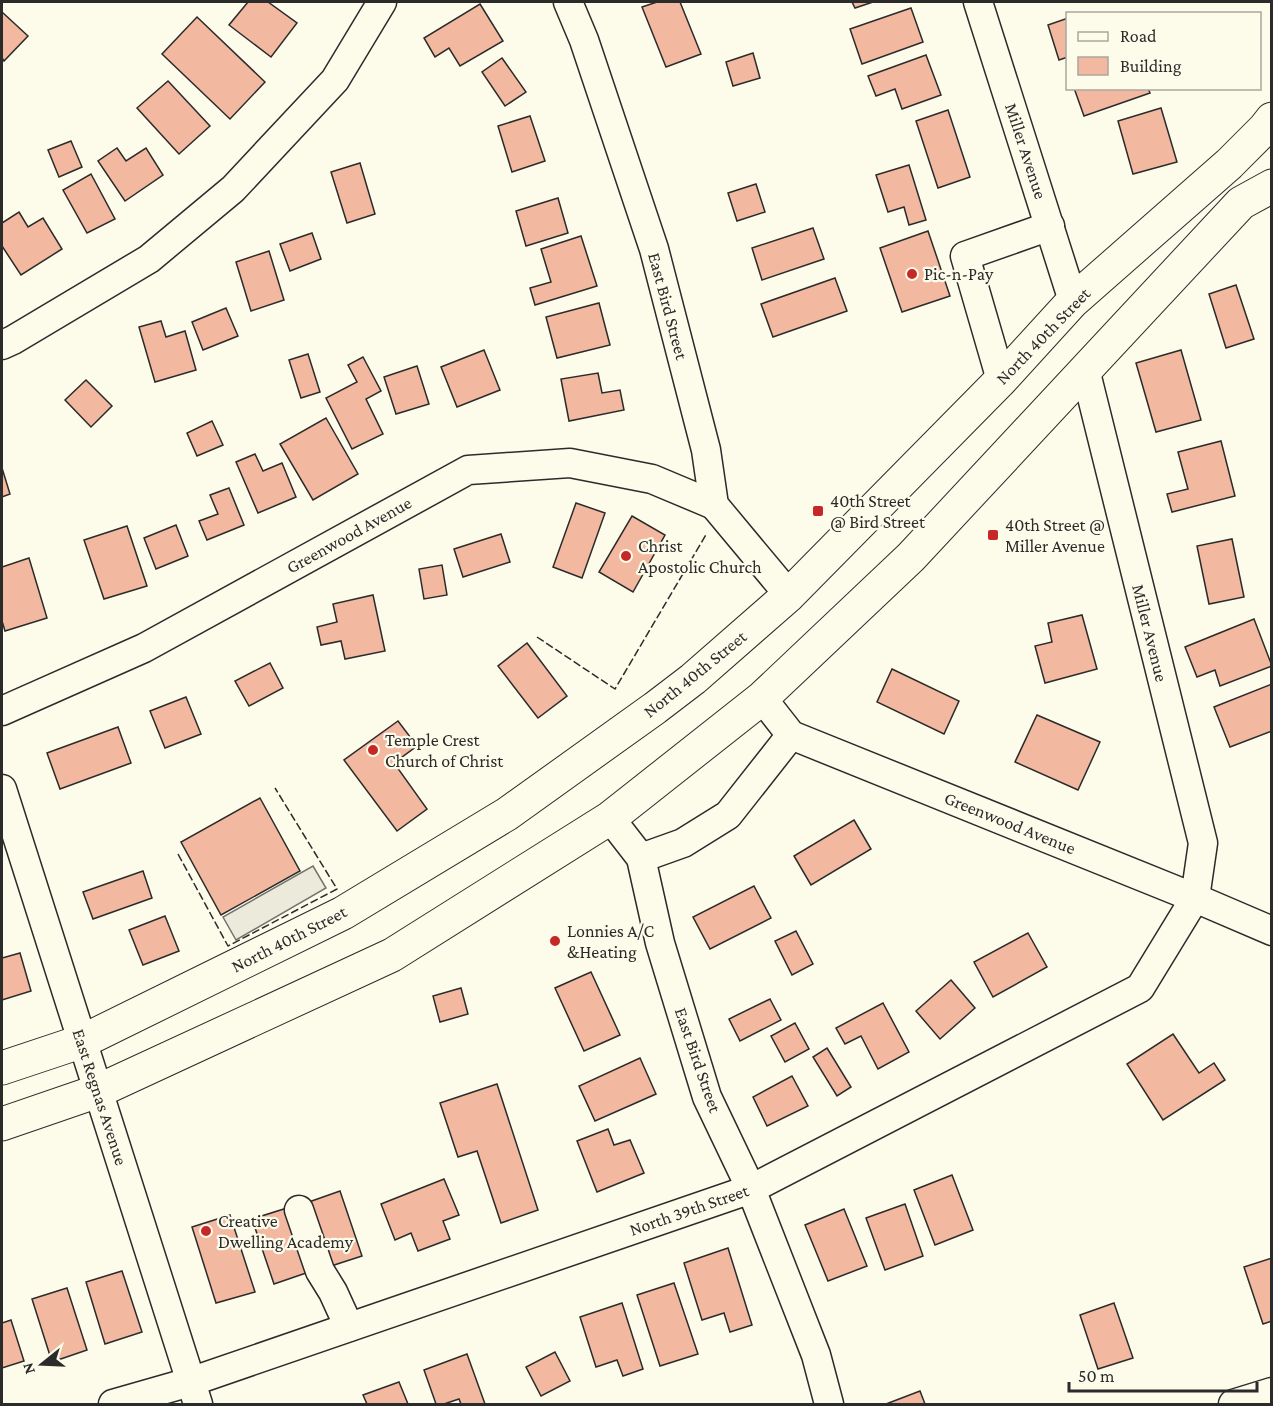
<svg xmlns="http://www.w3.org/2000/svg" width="1273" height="1406" font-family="'Crimson Pro',serif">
  <rect width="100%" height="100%" fill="#fdfbea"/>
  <path fill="#eceadb" stroke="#74746e" stroke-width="1.5" d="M313,866L326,888L236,940L223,917Z"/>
  <g fill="#f2b8a0" stroke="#2b2b2b" stroke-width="1.5">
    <path d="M248,2H268L297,23L271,57L229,25Z"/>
    <path d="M657,2H680L701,54L666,67L642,7Z"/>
    <path d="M852,2H873L855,8Z"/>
    <path d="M480,4L503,41L460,66L449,48L435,57L424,38Z"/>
    <path d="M911,8L923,42L862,64L850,29Z"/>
    <path d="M2,12L28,36L4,61L2,58Z"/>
    <path d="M197,17L265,82L230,119L162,54Z"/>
    <path d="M1068,18V57L1059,60L1048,25Z"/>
    <path d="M753,53L760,78L733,86L726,62Z"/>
    <path d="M926,55L941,95L902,109L895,89L876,96L868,76Z"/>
    <path d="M502,58L526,92L505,106L482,72Z"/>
    <path d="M168,81L210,126L179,154L137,108Z"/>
    <path d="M1074,88H1148L1150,93L1084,116Z"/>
    <path d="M1161,108L1177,162L1133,174L1118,121Z"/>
    <path d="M948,110L970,177L938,188L916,121Z"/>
    <path d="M530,116L545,161L512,172L498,126Z"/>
    <path d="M71,141L82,167L59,177L48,150Z"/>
    <path d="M117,148L126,161L146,148L163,175L125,201L98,161Z"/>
    <path d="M360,163L375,214L347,223L331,172Z"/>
    <path d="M909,165L926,220L909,225L904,207L888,212L876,175Z"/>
    <path d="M91,174L115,219L87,233L63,190Z"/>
    <path d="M756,184L765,212L737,221L728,193Z"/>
    <path d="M558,198L568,233L526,246L516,211Z"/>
    <path d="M19,212L28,227L43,218L62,249L21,275L2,246V223Z"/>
    <path d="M813,228L824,259L762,280L752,248Z"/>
    <path d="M928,231L950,296L902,312L880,248Z"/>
    <path d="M312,233L321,259L290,271L280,244Z"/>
    <path d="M581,236L597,286L535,305L530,288L551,282L541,249Z"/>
    <path d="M269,251L284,300L251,311L236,262Z"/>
    <path d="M835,278L847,311L773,337L761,304Z"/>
    <path d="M1236,285L1254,339L1226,348L1209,294Z"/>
    <path d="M599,303L610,345L557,358L546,317Z"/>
    <path d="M226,308L238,336L203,350L192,322Z"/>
    <path d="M161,321L166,337L185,331L196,370L155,382L139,327Z"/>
    <path d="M484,350L500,390L457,407L441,367Z"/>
    <path d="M1181,350L1201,420L1156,432L1136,363Z"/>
    <path d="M308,354L320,392L301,398L289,360Z"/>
    <path d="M363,357L381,391L366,399L383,434L352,449L326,398L357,382L348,365Z"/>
    <path d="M417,366L429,404L396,414L384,377Z"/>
    <path d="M598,373L602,393L620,390L624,410L569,421L561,379Z"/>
    <path d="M86,380L112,406L91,427L65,400Z"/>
    <path d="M326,418L358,474L313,500L280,444Z"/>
    <path d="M212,421L223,445L197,456L187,433Z"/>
    <path d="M1221,441L1235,496L1172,512L1167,494L1188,489L1178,452Z"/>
    <path d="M255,454L263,471L282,463L296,497L258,513L236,462Z"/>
    <path d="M2,468L10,494L2,497Z"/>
    <path d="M229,488L244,525L207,540L199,521L218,514L210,495Z"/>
    <path d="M576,503L605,513L582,578L553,567Z"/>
    <path d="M632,516L665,535L633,592L599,572Z"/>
    <path d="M176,525L188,556L156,569L144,538Z"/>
    <path d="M127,526L147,586L104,599L84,540Z"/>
    <path d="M501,534L510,562L463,577L454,549Z"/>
    <path d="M1232,539L1244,597L1209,604L1197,546Z"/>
    <path d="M29,558L47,618L5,631L2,621V567Z"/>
    <path d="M442,565L447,595L424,599L419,569Z"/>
    <path d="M373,595L385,651L345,659L341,641L321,645L317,627L337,622L333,604Z"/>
    <path d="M1082,615L1097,669L1045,683L1035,646L1052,642L1048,623Z"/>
    <path d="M1254,619L1272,666L1220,686L1215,670L1197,677L1185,647Z"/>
    <path d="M527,643L567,696L538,718L498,666Z"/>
    <path d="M270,663L283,688L249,706L235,681Z"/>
    <path d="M892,669L959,701L944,734L877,702Z"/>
    <path d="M1272,684V731L1230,747L1214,707Z"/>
    <path d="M186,697L201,734L165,748L150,711Z"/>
    <path d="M1037,715L1100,742L1078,790L1015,762Z"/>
    <path d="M398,721L417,746L394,763L427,809L397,831L344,760Z"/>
    <path d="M118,727L131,763L60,789L47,753Z"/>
    <path d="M260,798L300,871L221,915L181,842Z"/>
    <path d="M854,820L871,849L811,885L794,856Z"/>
    <path d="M143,871L152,898L93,919L83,892Z"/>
    <path d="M754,886L771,918L710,949L693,917Z"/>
    <path d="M165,916L179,951L143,965L129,930Z"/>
    <path d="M796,931L813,964L792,975L775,941Z"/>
    <path d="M1028,933L1047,967L993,997L974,962Z"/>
    <path d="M20,953L31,991L2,1000V958Z"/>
    <path d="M591,972L620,1035L584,1051L555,988Z"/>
    <path d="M951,980L975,1008L940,1039L916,1011Z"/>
    <path d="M461,988L468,1014L440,1022L433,996Z"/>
    <path d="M770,999L781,1020L740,1041L729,1019Z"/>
    <path d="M883,1003L909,1052L878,1069L861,1036L845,1044L836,1028Z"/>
    <path d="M795,1023L809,1049L785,1062L771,1036Z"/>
    <path d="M1173,1034L1199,1073L1214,1063L1225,1080L1163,1120L1127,1064Z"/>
    <path d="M827,1048L851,1087L837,1096L813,1057Z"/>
    <path d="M640,1058L656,1094L595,1121L579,1086Z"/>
    <path d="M792,1076L808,1106L767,1126L753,1097Z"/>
    <path d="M497,1084L538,1210L501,1223L477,1151L458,1157L440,1103Z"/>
    <path d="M608,1129L614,1145L630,1140L644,1173L597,1192L577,1141Z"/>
    <path d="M952,1175L973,1230L935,1245L914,1190Z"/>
    <path d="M444,1179L459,1215L443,1221L450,1239L418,1251L411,1233L395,1240L381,1204Z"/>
    <path d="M340,1191L362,1256L328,1267L306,1203Z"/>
    <path d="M905,1204L923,1256L885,1270L866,1218Z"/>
    <path d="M287,1208L309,1272L274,1284L252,1219Z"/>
    <path d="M844,1209L867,1266L828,1281L805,1225Z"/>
    <path d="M230,1215L255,1292L216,1303L192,1227Z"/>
    <path d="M728,1248L752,1325L730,1332L724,1313L702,1320L684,1263Z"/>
    <path d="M1272,1258V1321L1263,1324L1244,1267Z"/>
    <path d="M122,1271L142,1332L105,1344L86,1282Z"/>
    <path d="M674,1283L698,1354L660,1366L637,1295Z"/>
    <path d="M67,1288L87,1350L52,1362L32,1299Z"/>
    <path d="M622,1303L643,1369L623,1376L617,1360L596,1367L580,1317Z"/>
    <path d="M1114,1303L1133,1358L1098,1369L1080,1315Z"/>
    <path d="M11,1320L24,1361L2,1368V1323Z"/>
    <path d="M555,1352L570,1381L541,1396L526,1367Z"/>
    <path d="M467,1354L485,1404H461L459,1399L444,1404H436L424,1370Z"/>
    <path d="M399,1382L408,1404H367L363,1395Z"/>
    <path d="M920,1391L925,1404H886Z"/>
  </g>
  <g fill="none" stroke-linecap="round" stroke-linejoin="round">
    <g stroke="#2b2b2b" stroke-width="31">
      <g id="minor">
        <path d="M568,2L584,40L654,249L706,450L714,505L789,595"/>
        <path d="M978,2L1073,301"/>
        <path d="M2,345L13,340L149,259L233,189L335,80L382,2"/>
        <path d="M1001,380L965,256L1050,226"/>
        <path d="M762,698L791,735L1195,898L1272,931"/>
        <path d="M2,711L144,648L468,470L570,463L652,479L714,505"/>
        <path d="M2,789L198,1404"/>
        <path d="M610,818L641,858L660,943L707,1097L751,1189L816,1355L829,1404"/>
        <path d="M641,858L683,843L728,815L791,735"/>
        <path d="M299,1210L320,1271L333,1292L349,1327"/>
        <path d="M113,1404L190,1382L751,1189L1140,988L1195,898L1203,843L1085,369"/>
        <path d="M1233,1404L1272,1392"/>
      </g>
    </g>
    <g stroke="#2b2b2b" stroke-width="35">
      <g id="major">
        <path d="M2,1068L83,1041L343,913L507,814L655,708L693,679L789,595L1001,380L1073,301L1229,164L1265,128L1272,119"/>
        <path d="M2,1124L98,1091L392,955L610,818L762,698L911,557L1241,203L1272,186"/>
      </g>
    </g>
    <use href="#minor" stroke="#fdfbea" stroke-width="28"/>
    <use href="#major" stroke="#fdfbea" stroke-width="33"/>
    <g stroke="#2b2b2b" stroke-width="1.5" stroke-dasharray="8 3" stroke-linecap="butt">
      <path d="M537,637L615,689L707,533"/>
      <path d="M178,854L228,946L337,889L275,788"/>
    </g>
  </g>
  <g fill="#c62828" stroke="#fdfbea" stroke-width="2">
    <circle cx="912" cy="274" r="6"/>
    <rect x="812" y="505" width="12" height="12" rx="3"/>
    <rect x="987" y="529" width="12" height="12" rx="3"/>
    <circle cx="626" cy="556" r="6"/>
    <circle cx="373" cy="750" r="6"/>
    <circle cx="555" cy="941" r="6"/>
    <circle cx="206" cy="1231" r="6"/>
  </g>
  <g text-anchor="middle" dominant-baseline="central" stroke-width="4.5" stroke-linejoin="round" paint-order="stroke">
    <g font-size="18" fill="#2b2b2b" stroke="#fdfbea">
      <text transform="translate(1026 151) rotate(72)">Miller Avenue</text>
      <text transform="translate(668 306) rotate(75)">East Bird Street</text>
      <text transform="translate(1043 336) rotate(-46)">North 40th Street</text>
      <text transform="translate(349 535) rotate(-29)">Greenwood Avenue</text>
      <text transform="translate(1150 633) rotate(76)">Miller Avenue</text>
      <text transform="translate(695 674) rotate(-39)">North 40th Street</text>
      <text transform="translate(1010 823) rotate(22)">Greenwood Avenue</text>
      <text transform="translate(289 939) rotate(-27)">North 40th Street</text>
      <text transform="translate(698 1060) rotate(71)">East Bird Street</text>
      <text transform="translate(100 1097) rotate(72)">East Regnas Avenue</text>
      <text transform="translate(689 1210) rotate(-19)">North 39th Street</text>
    </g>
    <g font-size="18" fill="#2b2b2b" stroke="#fdfbea" text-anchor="start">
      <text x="924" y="274">Pic-n-Pay</text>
      <text x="830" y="501">40th Street<tspan x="830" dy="21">@ Bird Street</tspan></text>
      <text x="1005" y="525">40th Street @<tspan x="1005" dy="21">Miller Avenue</tspan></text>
      <text x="638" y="546">Christ<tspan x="638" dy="21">Apostolic Church</tspan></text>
      <text x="385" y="740">Temple Crest<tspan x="385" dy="21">Church of Christ</tspan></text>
      <text x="567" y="931">Lonnies A/C<tspan x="567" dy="21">&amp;Heating</tspan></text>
      <text x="218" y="1221">Creative<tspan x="218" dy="21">Dwelling Academy</tspan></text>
    </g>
  </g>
  <rect width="1273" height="1406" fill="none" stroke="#2b2b2b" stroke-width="6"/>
  <rect x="1066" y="12" width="195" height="78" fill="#fdfbea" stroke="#a9a89e" stroke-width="1.5"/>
  <rect x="1078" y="32" width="30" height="9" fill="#fdfbea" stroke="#a9a89e" stroke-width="1.5"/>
  <text x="1120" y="42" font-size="18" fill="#2b2b2b">Road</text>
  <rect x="1078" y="57" width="30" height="18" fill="#f2b8a0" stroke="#a9a89e" stroke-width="1.5"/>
  <text x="1120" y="72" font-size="18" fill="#2b2b2b">Building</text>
  <g transform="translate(42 1364) rotate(252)" stroke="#fdfbea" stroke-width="4.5" paint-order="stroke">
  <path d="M0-4.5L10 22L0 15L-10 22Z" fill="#2b2b2b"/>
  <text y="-9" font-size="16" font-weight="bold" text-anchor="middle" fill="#2b2b2b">N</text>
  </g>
  <path d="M1069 1382v9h188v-9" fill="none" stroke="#2b2b2b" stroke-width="3"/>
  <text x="1078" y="1382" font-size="18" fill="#2b2b2b" stroke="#fdfbea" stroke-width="4.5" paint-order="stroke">50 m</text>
</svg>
